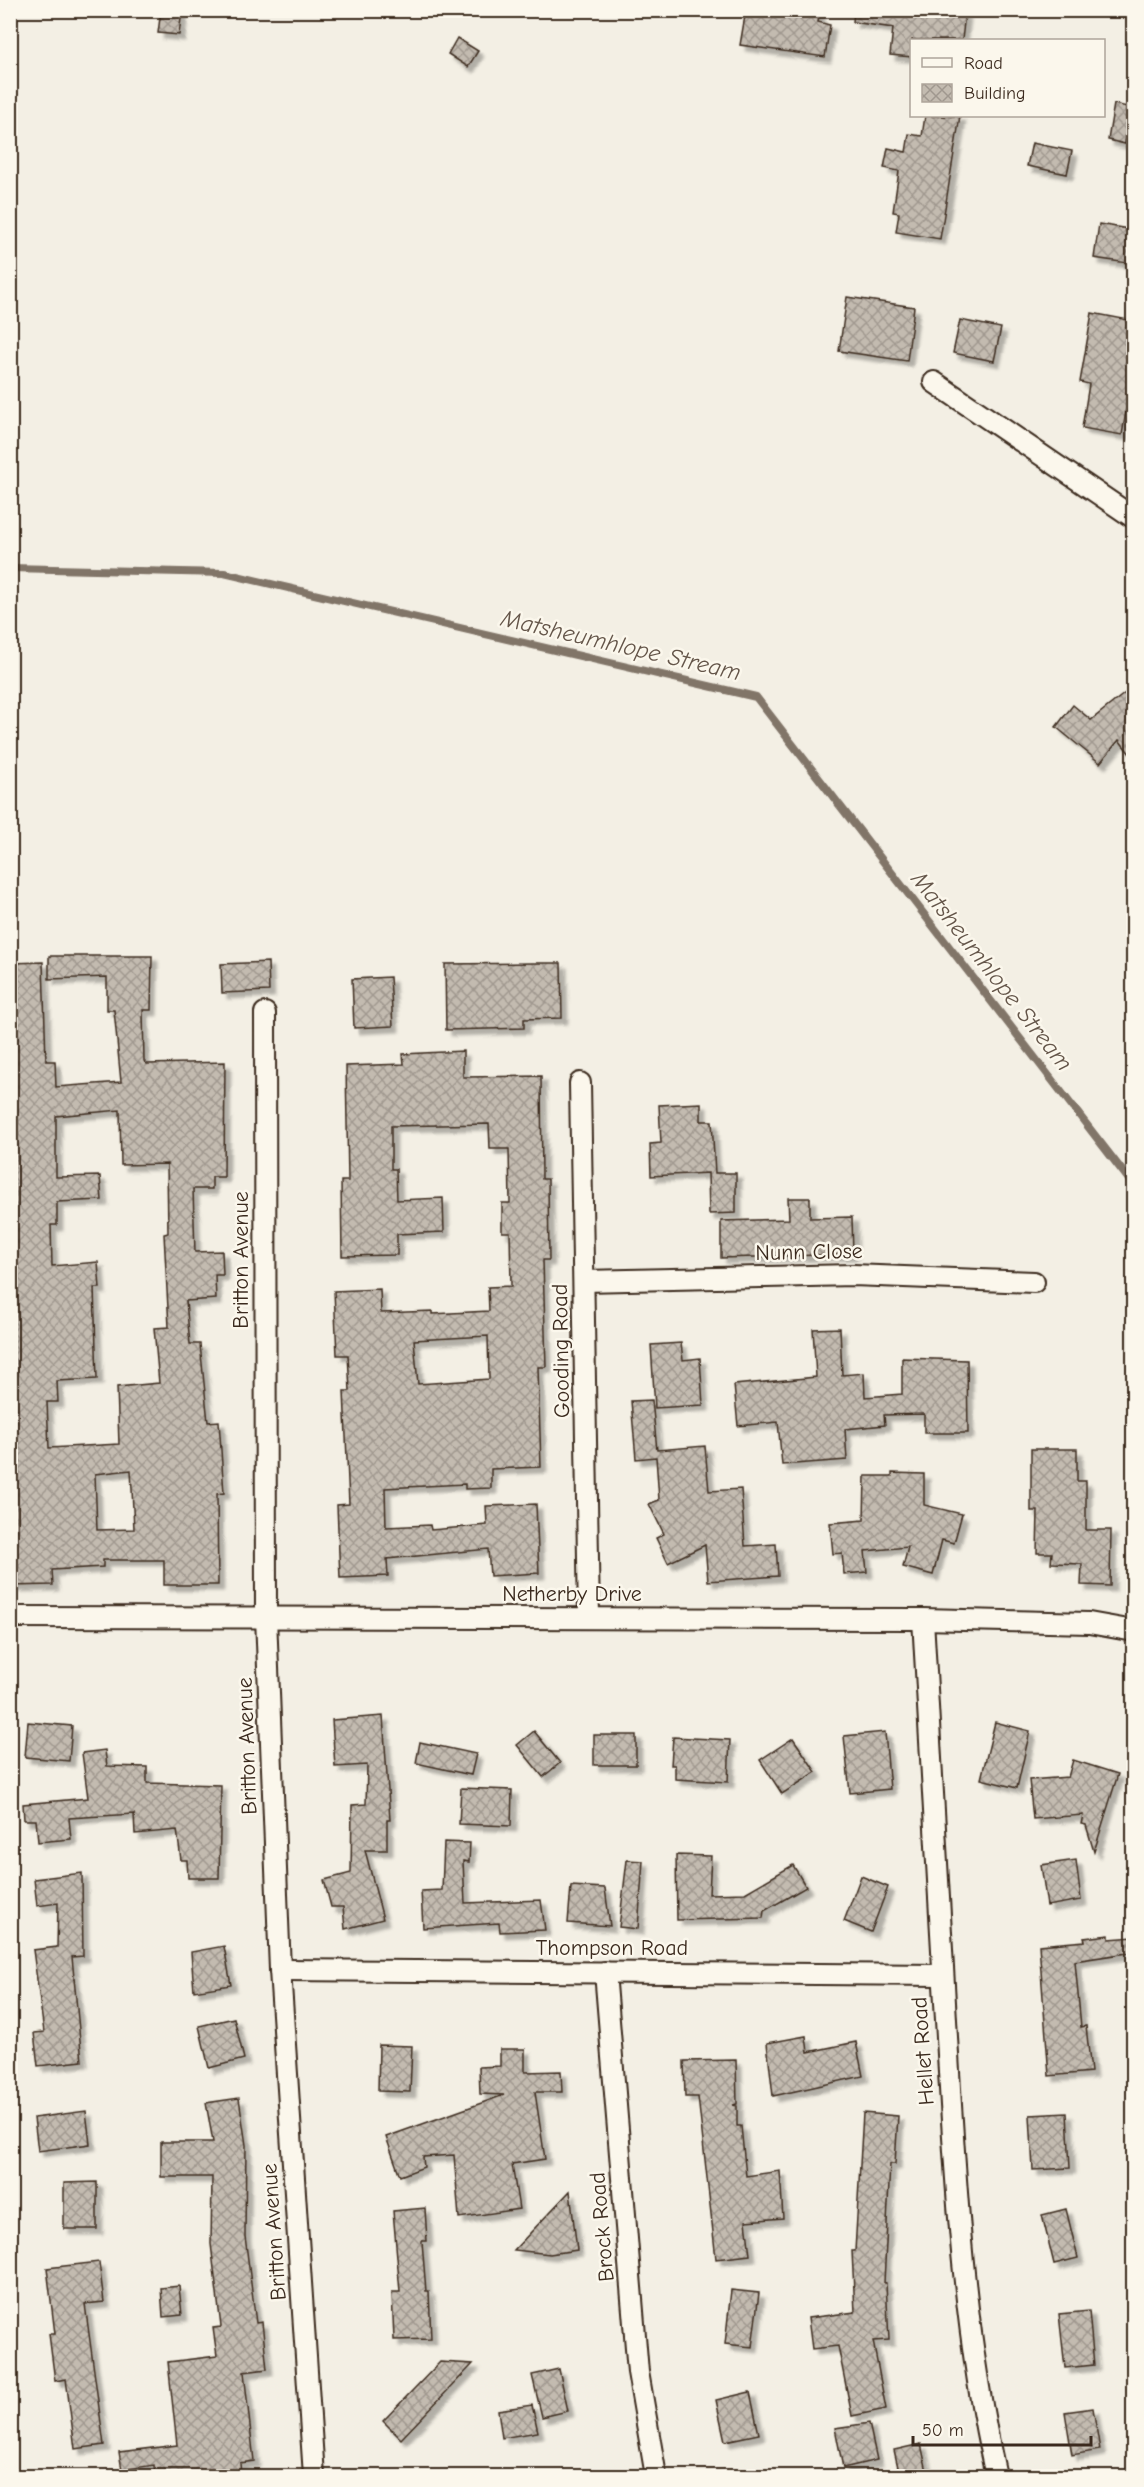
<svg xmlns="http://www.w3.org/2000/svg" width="1144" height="2487" font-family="'Comic Neue',sans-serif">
  <defs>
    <pattern id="building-cross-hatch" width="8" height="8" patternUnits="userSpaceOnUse" patternTransform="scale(1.5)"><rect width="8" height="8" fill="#c3bbb0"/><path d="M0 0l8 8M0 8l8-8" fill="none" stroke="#a0988f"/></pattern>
    <filter id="shadow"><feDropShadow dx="5.5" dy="5.5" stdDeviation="1.5" flood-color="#0004"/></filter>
  </defs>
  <rect width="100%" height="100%" fill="#f3efe4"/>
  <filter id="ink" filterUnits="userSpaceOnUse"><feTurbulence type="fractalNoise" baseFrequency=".0167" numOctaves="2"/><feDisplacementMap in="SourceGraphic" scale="12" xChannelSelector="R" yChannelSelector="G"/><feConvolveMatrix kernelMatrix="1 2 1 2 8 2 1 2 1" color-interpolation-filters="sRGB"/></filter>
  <g filter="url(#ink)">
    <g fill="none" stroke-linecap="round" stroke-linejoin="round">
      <path stroke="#817468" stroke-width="8" d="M10,568L224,573L756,697L1134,1186"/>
    </g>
    <g fill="url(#building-cross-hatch)" stroke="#3b2a1e" stroke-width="1.5" fill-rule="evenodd" filter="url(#shadow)">
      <path d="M161,10H182L179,35L158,33Z"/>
      <path d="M746,10H820L818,22L830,25L825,57L740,45Z"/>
      <path d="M854,10H935L965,14L962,40H912V57L890,55L893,28L853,22Z"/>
      <path d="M457,38L478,51L468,67L448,54Z"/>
      <path d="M1114,104L1132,108L1125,144L1108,140Z"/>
      <path d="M925,116H960L940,239L896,232L899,213L893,212L899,171L884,168L888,148L906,152L909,134L922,136Z"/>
      <path d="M1032,143L1072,151L1067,174L1027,166Z"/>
      <path d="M1099,224L1134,230V264L1094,258Z"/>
      <path d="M847,297L914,307L907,361L839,351Z"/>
      <path d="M1092,313L1134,321V366L1122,435L1082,428L1089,384L1080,382Z"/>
      <path d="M960,320L1001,328L994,361L953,353Z"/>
      <path d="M1134,686V759L1119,740L1100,763L1056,727L1073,705L1091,720Z"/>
      <path d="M49,956H152L151,1010H143L144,1061L147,1064L225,1062L224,1177H212V1189H193L195,1252L222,1251L223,1275H215L216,1299L186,1301L190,1344H200L208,1422L219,1421L224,1493L217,1494L218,1585H164V1560H103V1567L52,1570L53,1585L10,1586V963L43,962L46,1061H55L56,1087L121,1082L114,1010H107V977L49,979ZM120,1110L121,1165L167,1164L168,1233L164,1234L169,1327L154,1328L159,1383L117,1387L119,1444L49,1448L47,1402H58L57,1381L97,1379L94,1288H100L98,1262L52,1266L51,1225H57V1202L102,1200L100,1176L56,1177V1116ZM131,1470L134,1529L97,1530L95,1474Z"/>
      <path d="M268,962L269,991L222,993L221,964Z"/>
      <path d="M533,963H561L562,1018L524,1019V1028L446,1030L445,964Z"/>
      <path d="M390,977L393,1026L354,1028L352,979Z"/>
      <path d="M463,1051V1077L541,1076L542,1179H548L549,1260H543L546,1367H538L541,1467L491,1469V1488L465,1489V1484L385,1488L386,1527L430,1525L431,1530L487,1525L486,1506L536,1504L539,1573L490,1576L488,1549L387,1559L388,1576L340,1578L337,1505L349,1504L344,1391H350L348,1355H337L334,1291L380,1289L381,1313L432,1311V1314L489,1311L488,1287L511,1286L510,1232H502V1203H510L509,1149H490L489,1124L391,1126V1169H396L397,1200L443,1198L444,1232L397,1234V1255L342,1256L341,1181H348L346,1066L404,1064L403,1054ZM488,1336L489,1379L418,1384L414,1340Z"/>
      <path d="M701,1103V1121H712L715,1173H736V1213L709,1214L708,1173L651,1176L650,1144L661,1143L659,1105Z"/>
      <path d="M788,1198H810V1218L852,1217L853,1254L721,1258V1221L789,1219Z"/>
      <path d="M840,1328L842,1375L864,1373L865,1397L902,1394V1358L967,1360L968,1433H924V1414L884,1415L885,1425L845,1429L847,1460L782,1465L778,1422L738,1426L734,1385L816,1377L813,1329Z"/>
      <path d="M681,1343L683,1360L700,1358L703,1405L655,1408L651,1345Z"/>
      <path d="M652,1400L657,1450L705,1446L709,1491L741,1489L745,1546L776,1544L778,1576L708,1581L705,1545L668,1563L656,1538L664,1534L649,1504L659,1500L656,1457L636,1459L631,1401Z"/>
      <path d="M1031,1449H1077V1481H1086V1530H1111L1110,1586L1081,1585L1082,1564L1051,1563L1052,1553H1037L1038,1511H1031Z"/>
      <path d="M892,1473L924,1474V1505L962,1514L954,1543L942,1540L933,1575L903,1567L908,1547L865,1551L867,1572L844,1574L842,1553L833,1554L830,1523L864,1520L865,1476H892Z"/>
      <path d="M383,1716L390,1820H387V1850H365L383,1919L345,1929L343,1907H331L324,1880L351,1873L352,1805L366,1804L367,1765L335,1767L332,1720Z"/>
      <path d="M28,1722L72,1726L69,1761L25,1757Z"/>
      <path d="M995,1722L1030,1731L1017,1788L981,1779Z"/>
      <path d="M534,1731L560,1763L543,1777L517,1745Z"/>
      <path d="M885,1732L890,1789L850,1793L844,1736Z"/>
      <rect x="594" y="1735" width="42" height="30"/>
      <path d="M673,1737L730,1740L728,1782L675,1779V1765H671Z"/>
      <path d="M793,1738L816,1772L782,1794L760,1760Z"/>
      <path d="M420,1742L476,1754L471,1775L416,1763Z"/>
      <path d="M105,1750L107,1766L147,1767V1783L221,1785L219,1878H188L187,1860H181L177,1830L135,1834L134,1814L69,1818L71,1839L38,1842L36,1820H24L23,1804L88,1798L82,1753Z"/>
      <path d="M1073,1760L1118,1774L1094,1852L1086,1825L1081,1824L1083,1815L1033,1819L1029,1780L1068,1777Z"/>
      <path d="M461,1788L512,1790L511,1826L459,1824Z"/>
      <path d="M444,1842L470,1843L469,1862L463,1861L465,1903L541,1900L545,1930L500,1932L499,1923L423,1928L421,1891L442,1890Z"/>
      <path d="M676,1855L711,1856L709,1894L745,1893L793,1865L806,1887L764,1911L763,1918L677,1920Z"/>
      <path d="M627,1860L643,1861L638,1929L619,1927Z"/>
      <path d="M1076,1860L1081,1900L1047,1906L1041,1865Z"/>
      <path d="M82,1873L83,1956L72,1957L82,2061L38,2066L34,2033L44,2032L33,1950L57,1947L58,1903L37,1906L34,1879Z"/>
      <path d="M861,1876L888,1887L871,1932L844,1921Z"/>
      <path d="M571,1886L605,1888L610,1926L568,1923Z"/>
      <path d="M1109,1935V1939L1134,1937V1952L1075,1961L1081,2027L1086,2026L1091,2072L1049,2076L1039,1945L1085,1941L1084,1938Z"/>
      <path d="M224,1946L231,1985L194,1991L191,1952Z"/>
      <path d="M234,2018L244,2059L209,2068L199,2026Z"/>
      <path d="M806,2036L808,2052L856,2042L863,2076L773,2096L767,2043Z"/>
      <path d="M379,2045L412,2046L410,2092L378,2091Z"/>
      <path d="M500,2049H525V2072L561,2071L562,2092H535L545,2159L512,2164L519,2209L459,2218L454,2155L423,2157L424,2167L400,2176L386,2137L504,2095L480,2094L479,2067L500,2066Z"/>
      <path d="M736,2060L737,2104L733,2105L737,2106V2126H741L746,2176L780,2171L783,2218L746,2221L750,2255L716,2259L698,2097H685L684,2061Z"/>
      <path d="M239,2098L246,2145L245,2236L256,2323L262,2322L267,2369L244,2372L254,2461L240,2463L241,2476H155L154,2465L122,2470L119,2452L177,2445L168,2362L217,2356L213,2328L221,2327L211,2244L212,2177H161V2142H213L206,2103Z"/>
      <path d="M86,2111L90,2144L38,2151L34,2118Z"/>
      <path d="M863,2113L898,2116L895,2164H890L884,2283H886L889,2340L873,2341L886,2409L852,2416L838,2346L812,2349L808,2318L855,2312L852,2251H855Z"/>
      <path d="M1067,2113L1070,2168L1033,2170L1030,2115Z"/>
      <path d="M97,2182V2229H64V2183Z"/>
      <path d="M570,2191L577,2250L550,2254L514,2250Z"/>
      <path d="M425,2208L427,2241H422L426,2291H429L431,2339L394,2340L392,2292H400L393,2211Z"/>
      <path d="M1066,2209L1078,2258L1054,2264L1042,2215Z"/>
      <path d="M99,2262L104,2302L85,2304L104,2445L75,2449L66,2379L55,2381L49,2334H55L47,2268Z"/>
      <path d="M179,2286L182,2315L163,2317L161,2288Z"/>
      <path d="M731,2290L759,2293L752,2347L725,2344Z"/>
      <path d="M1089,2311L1094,2365L1065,2368L1059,2314Z"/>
      <path d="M440,2362L473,2364L401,2439L383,2421Z"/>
      <path d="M559,2369L568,2411L542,2417L532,2375Z"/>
      <path d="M750,2392L759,2434L725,2441L716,2400Z"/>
      <path d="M532,2405L538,2432L502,2438L498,2410Z"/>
      <path d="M1093,2408L1100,2450L1072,2455L1065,2412Z"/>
      <path d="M869,2423L877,2460L843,2468L835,2428Z"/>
      <path d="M921,2444L928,2476H900L894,2450Z"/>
    </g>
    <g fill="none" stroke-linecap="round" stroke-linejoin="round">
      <g stroke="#3b2a1e" stroke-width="24">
        <g id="minor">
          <path d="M934,382L1134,518"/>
          <path d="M265,1013L266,1617L280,1970L314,2476"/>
          <path d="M580,1083L589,1618"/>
          <path d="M584,1281L853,1275L1034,1282"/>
          <path d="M10,1617L923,1619L1089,1623L1134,1631"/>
          <path d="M923,1619C931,1770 939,1921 949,2072C957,2208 966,2343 996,2476"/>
          <path d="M280,1970L942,1975"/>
          <path d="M605,1972L638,2372L656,2476"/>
        </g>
      </g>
      <use href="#minor" stroke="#fbf7ec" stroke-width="20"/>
    </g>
  </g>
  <g text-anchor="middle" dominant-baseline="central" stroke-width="5" stroke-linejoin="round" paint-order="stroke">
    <g font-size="22" fill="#3b2a1e" stroke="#fbf7ec">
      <text transform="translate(809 1252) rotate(-1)">Nunn Close</text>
      <text transform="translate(241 1260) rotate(-90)">Britton Avenue</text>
      <text transform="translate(561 1351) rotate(-91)">Gooding Road</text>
      <text x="572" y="1594">Netherby Drive</text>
      <text transform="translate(247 1746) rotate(-92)">Britton Avenue</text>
      <text x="612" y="1948">Thompson Road</text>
      <text transform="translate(923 2051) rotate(-94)">Hellet Road</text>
      <text transform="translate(602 2227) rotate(-95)">Brock Road</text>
      <text transform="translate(274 2232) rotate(-94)">Britton Avenue</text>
    </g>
    <g font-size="24" font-style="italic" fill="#645549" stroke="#fbf7ec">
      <text transform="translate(621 645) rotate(13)">Matsheumhlope Stream</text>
      <text transform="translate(992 971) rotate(52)">Matsheumhlope Stream</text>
    </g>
  </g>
  <rect width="1144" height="2487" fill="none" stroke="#fbf7ec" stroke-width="36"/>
  <rect x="18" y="18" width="1108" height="2451" fill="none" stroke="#3b2a1e" stroke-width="2" filter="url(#ink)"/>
  <rect x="910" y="39" width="195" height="78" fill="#fbf7ec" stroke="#aea59a" stroke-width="1.5"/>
  <rect x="922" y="58" width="30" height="9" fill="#fbf7ec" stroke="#aea59a" stroke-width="1.5"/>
  <text x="964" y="69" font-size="18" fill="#3b2a1e">Road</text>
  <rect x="922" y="84" width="30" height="18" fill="url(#building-cross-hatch)" stroke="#aea59a" stroke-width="1.5"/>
  <text x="964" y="99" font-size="18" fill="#3b2a1e">Building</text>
  <path d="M913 2436v9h178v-9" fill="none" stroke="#3b2a1e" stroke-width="3"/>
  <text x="922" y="2436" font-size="18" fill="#3b2a1e" stroke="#fbf7ec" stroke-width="4.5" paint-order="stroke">50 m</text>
</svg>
